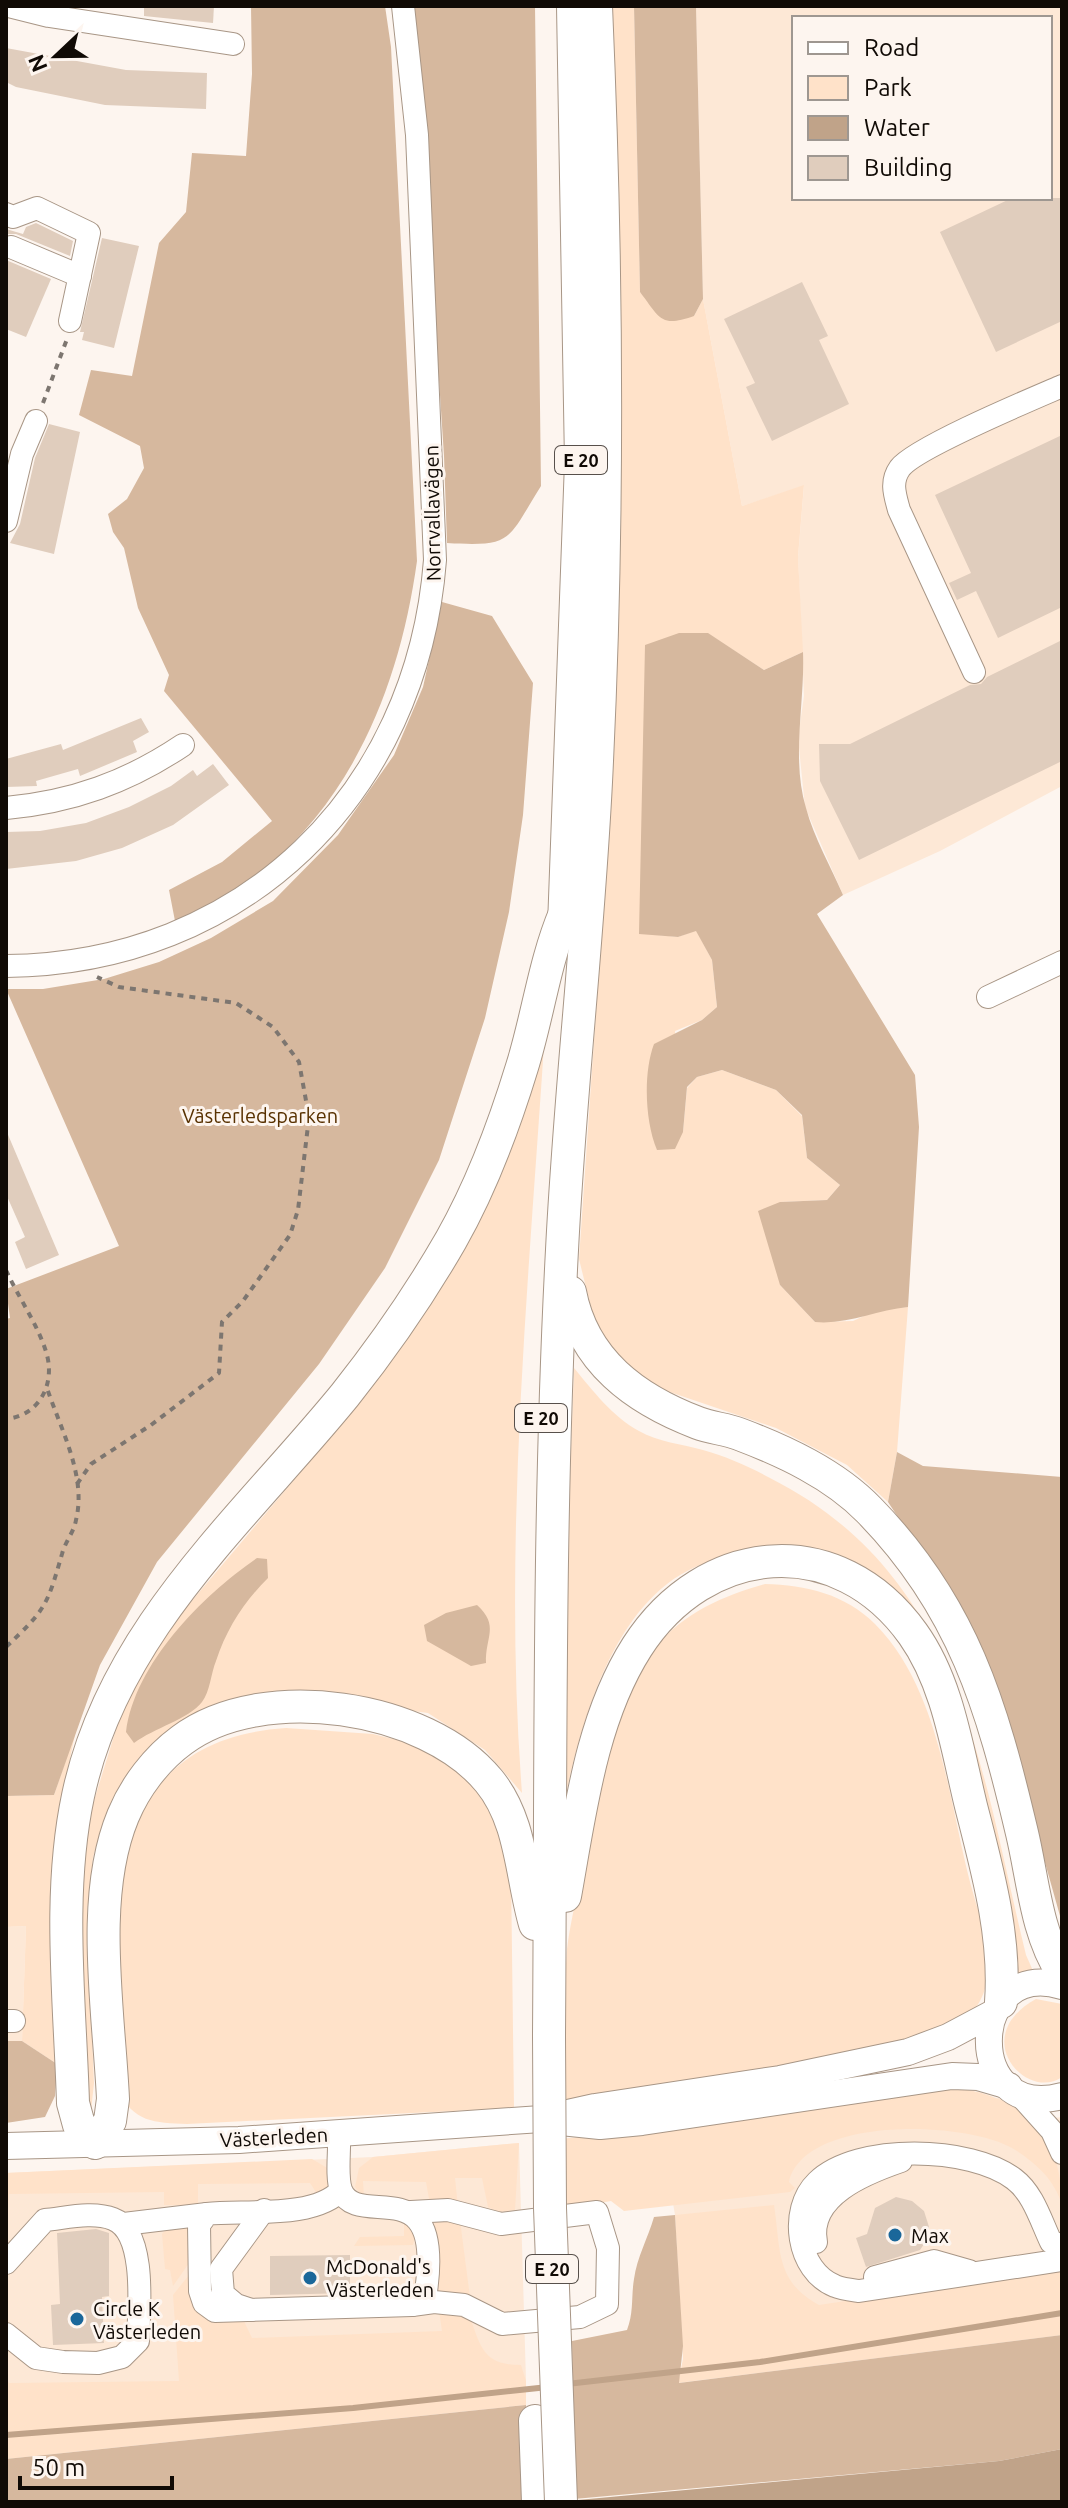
<svg xmlns="http://www.w3.org/2000/svg" width="1068" height="2508" font-family="Ubuntu,sans-serif">
  <rect width="100%" height="100%" fill="#fdf5ef"/>
  <g fill="#fde8d6" fill-rule="evenodd">
    <path d="M696,6H1062V786L940,851L843,895L805,807L798,738L804,696L798,557L804,486L742,506L703,299ZM794,18H1050V198H794Z"/>
    <path d="M26,1926L22,2041H6V1927Z"/>
    <path d="M999,2098L1038,2120L1062,2117V2287L807,2336L675,2215L673,2203L784,2112Z"/>
    <path d="M519,2143L526,2381L18,2409L6,2378V2173L373,2157Z"/>
  </g>
  <g fill="#ffe2c9">
    <path d="M607,6H634L640,292L694,316L703,299L742,506L804,485L798,557L803,652L764,670L707,633L639,933L678,937L696,930L712,960L717,1007L702,1020L675,1031L683,1132L687,1088L697,1077L722,1070L776,1090L802,1116L807,1158L840,1185L827,1200L780,1202V1285L815,1322L853,1321L879,1309L908,1307L897,1452L888,1502L847,1465L776,1428L649,1385L598,1336L579,1259L612,779Z"/>
    <path d="M546,1014C530,1272 502,1534 522,1793L485,1750L428,1713L317,1698L265,1699L121,1785L104,1819L93,1857L87,1912L94,2083L91,2111L83,2084L79,1910L88,1820L127,1694L168,1629L365,1396L410,1332Z"/>
    <path d="M574,1368C593,1391 613,1417 639,1431C658,1442 682,1444 703,1450C725,1456 750,1467 770,1478C962,1575 980,1767 1026,1955L1034,1973L1018,1979L963,1738L881,1589C842,1581 802,1574 762,1566C750,1564 732,1557 720,1559C608,1583 575,1745 557,1838Z"/>
    <path d="M765,1584C806,1585 845,1594 875,1624C938,1687 948,1795 969,1878C976,1907 991,1942 988,1973C987,1986 982,2001 973,2011C934,2050 801,2064 746,2072C686,2082 626,2091 566,2101C565,2050 563,1999 567,1949C570,1925 576,1900 580,1877C594,1800 607,1710 656,1647C683,1613 725,1595 765,1584Z"/>
    <path d="M286,1728L373,1734L421,1746L462,1772L493,1811L511,1873L514,2108L187,2124C155,2123 132,2122 119,2090C119,1943 82,1742 286,1728Z"/>
    <path d="M76,1730L61,1801L57,2064L22,2041L26,1926L6,1927V1796L54,1795Z"/>
    <path d="M1036,1999L1062,2004V2077C1027,2102 967,2037 1036,1999Z"/>
    <path d="M937,2086C1012,2090 1062,2125 1062,2205C1055,2181 1038,2165 1017,2151C971,2120 804,2115 789,2182L795,2188L790,2192L624,2211L611,2201L577,2207L561,2206L560,2139L666,2128Z"/>
    <path d="M519,2143L515,2210L498,2212L488,2207L482,2178H455L458,2207L430,2204L426,2182L363,2181L364,2198L355,2187L359,2168L373,2157Z"/>
    <path d="M312,2159L329,2169L331,2184L319,2197L310,2183L198,2184V2205H164V2192L9,2194L6,2236V2173Z"/>
    <path d="M774,2205C781,2250 775,2281 819,2305L1062,2268V2335L678,2383L683,2359L675,2215Z"/>
    <path d="M434,2215L460,2220L470,2297L439,2296Z"/>
    <path d="M404,2218L415,2237L413,2245L354,2246L360,2237L404,2236Z"/>
    <path d="M188,2226L189,2263L173,2286L170,2270L165,2269L162,2234L168,2227Z"/>
    <path d="M189,2275L243,2319L252,2338L442,2331L439,2311L469,2315C481,2346 482,2365 521,2365L526,2381V2405L6,2459V2378L9,2383L179,2381L173,2295Z"/>
  </g>
  <g fill="#d6b89e">
    <path d="M251,6H385L391,47L417,561C401,677 358,791 266,868C239,891 207,906 175,921L169,890L222,862L272,821L164,691L169,675L138,608L124,548L113,532L108,514L127,499L144,468L140,446L79,415L91,370L132,376L159,243L186,212L192,153L246,156L252,74Z"/>
    <path d="M410,6H535L541,486C507,540 514,547 447,543L444,456L417,42Z"/>
    <path d="M634,6H696L703,299L694,316C660,328 660,318 640,292Z"/>
    <path d="M442,602L492,616L533,683L523,815L509,912L485,1018L439,1160L385,1268L319,1364L157,1562L100,1665L54,1795L6,1796V1319L10,1318L6,1289L119,1246L6,989H43L104,979L159,962L211,938L273,901L338,835L394,755L423,687Z"/>
    <path d="M679,633H708L764,670L803,652C805,703 791,758 806,808C814,838 831,867 843,895L817,914L915,1075L919,1127L908,1307C876,1310 848,1325 815,1322L780,1285L758,1211L780,1202L827,1200L840,1185L807,1158L802,1115L776,1090L722,1070L697,1077L687,1087L683,1132L675,1149L657,1150C645,1122 643,1073 654,1044L702,1020L717,1007L712,960L696,931L678,937L639,934L645,645Z"/>
    <path d="M897,1452L923,1466L1062,1477V1923L1005,1720L972,1629L888,1502Z"/>
    <path d="M257,1558L267,1559L268,1578C244,1602 227,1628 216,1661C211,1673 210,1692 202,1702C189,1719 154,1728 134,1743L126,1732C135,1663 202,1596 257,1558Z"/>
    <path d="M477,1605C500,1626 485,1637 486,1663L471,1666L427,1641L424,1625L446,1613Z"/>
    <path d="M6,2041H22L57,2064L55,2096L45,2117L6,2123Z"/>
    <path d="M675,2215L683,2346L679,2383L1062,2335V2449L999,2461L574,2499L572,2341L627,2330C634,2312 631,2297 634,2279C637,2257 648,2238 654,2217Z"/>
    <path d="M526,2405L531,2502H6V2459Z"/>
  </g>
  <path fill="#c0a389" d="M1062,2449V2502H556L999,2461Z"/>
  <g fill="none" stroke-linecap="round" stroke-linejoin="round">
    <g stroke="#c0a389" stroke-width="6">
      <path d="M567,2384L760,2362L1062,2313"/>
      <path d="M6,2435L353,2408L548,2387"/>
    </g>
  </g>
  <g fill="#e0cdbd">
    <path d="M144,6H214L213,23L144,16Z"/>
    <path d="M6,48L126,70L207,73L206,109L105,105L16,87L6,82Z"/>
    <path d="M1012,198H1062V321L996,352L940,232Z"/>
    <path d="M36,223L73,241L70,256L16,234H6V229L23,234L26,227Z"/>
    <path d="M102,238L139,246L114,348L82,340L84,332H80Z"/>
    <path d="M6,260L51,279L26,337L6,329Z"/>
    <path d="M802,282L828,336L819,340L849,404L772,441L746,387L755,383L724,319Z"/>
    <path d="M49,424L80,432L54,554L10,543L20,524L35,458Z"/>
    <path d="M1062,435V607L998,638L976,591L957,600L949,583L971,573L935,495Z"/>
    <path d="M1062,640V761L859,860L820,781L819,744H850L970,685L981,684L987,677Z"/>
    <path d="M141,718L149,732L133,741L137,752L80,776L78,769L36,781L37,786L6,787V759L61,744L63,750Z"/>
    <path d="M213,764L229,785L173,825L122,848L76,861L6,869V832L40,831L86,823L129,807L171,786L193,770L197,776Z"/>
    <path d="M6,1130L59,1255L26,1269L15,1242L25,1237L6,1194Z"/>
    <path d="M896,2197L912,2201L924,2211L929,2227L924,2244L920,2250L866,2267L856,2238L867,2234L875,2208Z"/>
    <path d="M96,2229L109,2233V2296L102,2297L104,2343L53,2345L51,2305L60,2304L57,2233Z"/>
    <path d="M350,2255V2293L270,2295V2256Z"/>
  </g>
  <g fill="none" stroke-linecap="round" stroke-linejoin="round">
    <g stroke="#a89686" stroke-width="24">
      <g id="minor">
        <path d="M9,6L49,16L233,44"/>
        <path d="M6,214L13,217L37,208L89,233L70,321"/>
        <path d="M11,247L80,276"/>
        <path d="M6,521L22,454L36,421"/>
        <path d="M974,672L899,510C895,495 890,482 900,468C915,448 1032,399 1062,386"/>
        <path d="M6,808C72,802 128,782 183,745"/>
        <path d="M6,966C243,964 417,794 435,560L417,135L403,6"/>
        <path d="M988,997L1062,962"/>
        <path d="M6,2021H14"/>
        <path d="M1017,2092L1052,2131L1062,2153"/>
        <path d="M339,2134C340,2150 336,2176 341,2190C358,2233 447,2162 425,2298L412,2305L215,2311L204,2303L200,2291L199,2225L207,2214C244,2210 315,2219 341,2190"/>
        <path d="M411,2212L448,2210L501,2224L597,2212L608,2248L607,2304L580,2317L502,2324L464,2305L434,2302L412,2305"/>
        <path d="M124,2224L207,2214"/>
        <path d="M816,2242C807,2196 866,2173 901,2161"/>
        <path d="M1062,2245L1051,2242C1041,2221 1033,2193 1014,2179C971,2146 857,2143 817,2182C788,2210 797,2271 835,2286C842,2289 852,2290 859,2291L1062,2260"/>
        <path d="M6,2263L45,2220C66,2218 93,2211 113,2219C147,2232 139,2311 138,2341L122,2357L98,2363L63,2362L36,2358L6,2334"/>
        <path d="M875,2277L934,2261L969,2271"/>
        <path d="M251,2310L236,2305L223,2294L221,2269L264,2210"/>
      </g>
    </g>
    <g stroke="#a89686" stroke-width="28">
      <g id="major">
        <path d="M1062,1986C966,1957 963,2123 1062,2096"/>
        <path d="M561,2122L600,2126L642,2122L952,2076L978,2077L1009,2086"/>
        <path d="M6,2146L239,2140L541,2119L595,2107L780,2079L908,2052L948,2037L995,2012"/>
      </g>
    </g>
    <g stroke="#a89686" stroke-width="34">
      <g id="highway">
        <path d="M564,926L581,462L573,6"/>
        <path d="M570,1292C583,1361 635,1399 698,1423C711,1428 726,1429 739,1434C784,1451 834,1474 869,1510C963,1606 992,1706 1022,1833C1033,1879 1036,1932 1062,1972"/>
        <path d="M565,1896C580,1813 591,1719 637,1647C705,1541 838,1529 913,1634C948,1683 957,1749 971,1806C987,1869 1006,1936 1001,2002"/>
        <path d="M535,1924C521,1876 522,1821 489,1781C427,1705 262,1680 182,1740C156,1759 135,1787 123,1816C89,1898 109,2012 113,2099L110,2121L95,2143L79,2125L73,2103C70,2002 57,1895 78,1796C113,1630 243,1520 345,1395C384,1346 420,1294 451,1240C481,1187 504,1126 522,1067C538,1016 544,963 565,913"/>
        <path d="M549,2036C551,1774 548,1512 562,1250C570,1087 590,924 597,761C609,510 607,257 596,6"/>
        <path d="M535,2421L538,2502"/>
      </g>
    </g>
    <g stroke="#7d7670" stroke-width="4" stroke-dasharray="6 6" stroke-linecap="butt">
      <path d="M43,403L67,339"/>
      <path d="M6,1270C18,1297 39,1326 47,1355C55,1386 38,1416 6,1419"/>
      <path d="M77,1484L91,1464L151,1425L219,1373L222,1322L243,1301L290,1235L298,1210L309,1117L299,1062L273,1027L236,1003L119,987L97,977"/>
      <path d="M6,1647C46,1609 47,1606 62,1554C65,1542 74,1532 76,1520C87,1476 60,1428 47,1388"/>
    </g>
    <use href="#minor" stroke="#fff" stroke-width="22"/>
    <use href="#major" stroke="#fff" stroke-width="26"/>
    <use href="#highway" stroke="#fff" stroke-width="32"/>
    <g stroke="#a89686" stroke-width="34" stroke-linecap="butt">
      <path id="highway-bridge" d="M549,2036L550,2208L561,2502"/>
    </g>
    <use href="#highway-bridge" stroke="#fff" stroke-width="32"/>
  </g>
  <g fill="#1a679a" stroke="#fdf5ef" stroke-width="3">
    <circle cx="895" cy="2235" r="8"/>
    <circle cx="310" cy="2278" r="8"/>
    <circle cx="77" cy="2319" r="8"/>
  </g>
  <g text-anchor="middle" dominant-baseline="central" stroke-width="6" stroke-linejoin="round" paint-order="stroke">
    <g fill="#fdf5ef" stroke="#57504b" stroke-width="2">
      <rect x="555" y="446" width="52" height="28" rx="6"/>
      <rect x="515" y="1404" width="52" height="28" rx="6"/>
      <rect x="526" y="2255" width="52" height="28" rx="6"/>
    </g>
    <g font-size="18" font-weight="bold" fill="#100a05">
      <text x="581" y="460">E 20</text>
      <text x="541" y="1418">E 20</text>
      <text x="552" y="2269">E 20</text>
    </g>
    <g font-size="20" fill="#100a05" stroke="#fdf5ef">
      <text transform="translate(432 513) rotate(-91)">Norrvallavägen</text>
      <text transform="translate(274 2137) rotate(-3)">Västerleden</text>
    </g>
    <g font-size="20" fill="#583101" stroke="#fdf5ef">
      <text x="260" y="1115">Västerledsparken</text>
    </g>
    <g font-size="20" fill="#100a05" stroke="#fdf5ef" text-anchor="start">
      <text x="911" y="2235">Max</text>
      <text x="326" y="2266">McDonald's<tspan x="326" dy="23">Västerleden</tspan></text>
      <text x="93" y="2308">Circle K<tspan x="93" dy="23">Västerleden</tspan></text>
    </g>
  </g>
  <rect width="1068" height="2508" fill="none" stroke="#100a05" stroke-width="16"/>
  <rect x="792" y="16" width="260" height="184" fill="#fdf5ef" stroke="#9e9791" stroke-width="2"/>
  <rect x="808" y="42" width="40" height="12" fill="#ffffff" stroke="#9e9791" stroke-width="2"/>
  <text x="864" y="56" font-size="24" fill="#100a05">Road</text>
  <rect x="808" y="76" width="40" height="24" fill="#ffe2c9" stroke="#9e9791" stroke-width="2"/>
  <text x="864" y="96" font-size="24" fill="#100a05">Park</text>
  <rect x="808" y="116" width="40" height="24" fill="#c0a389" stroke="#9e9791" stroke-width="2"/>
  <text x="864" y="136" font-size="24" fill="#100a05">Water</text>
  <rect x="808" y="156" width="40" height="24" fill="#e0cdbd" stroke="#9e9791" stroke-width="2"/>
  <text x="864" y="176" font-size="24" fill="#100a05">Building</text>
  <g transform="translate(56 56) rotate(248)" stroke="#fdf5ef" stroke-width="6" paint-order="stroke">
  <path d="M0-6L14 30L0 20L-14 30Z" fill="#100a05"/>
  <text y="-12" font-size="22" font-weight="bold" text-anchor="middle" fill="#100a05">N</text>
  </g>
  <path d="M20 2476v12h152v-12" fill="none" stroke="#100a05" stroke-width="4"/>
  <text x="32" y="2476" font-size="24" fill="#100a05" stroke="#fdf5ef" stroke-width="6" paint-order="stroke">50 m</text>
</svg>
